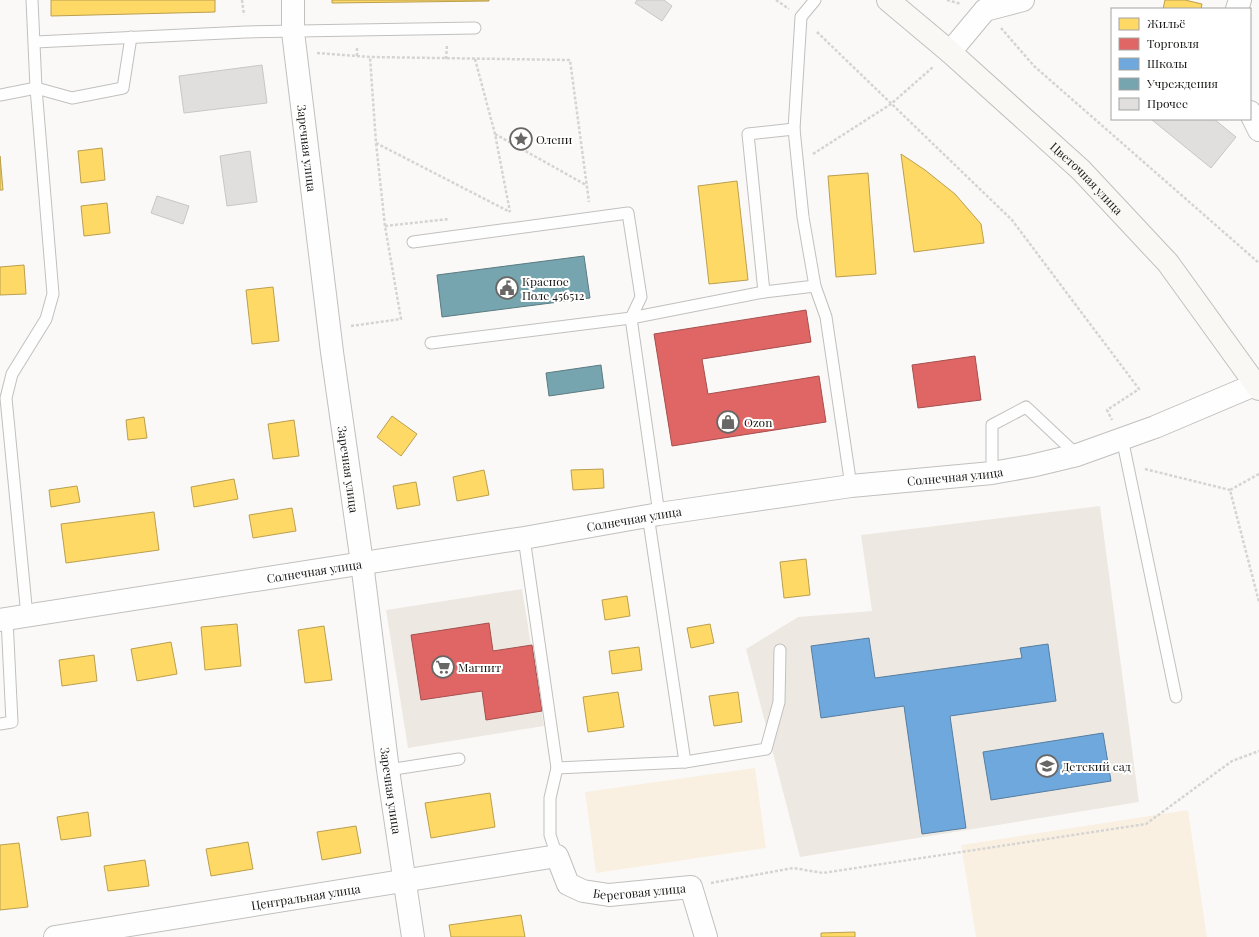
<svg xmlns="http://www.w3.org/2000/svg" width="1259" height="937" font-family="'Playfair Display',serif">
  <rect width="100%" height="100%" fill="#fbf9f7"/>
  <g fill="#ede9e2">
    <path d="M1100,506L1139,802L800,857L746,649L798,617L872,611L861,535Z"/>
    <path d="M522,589L544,726L408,748L386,610Z"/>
  </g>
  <g fill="#f9f0e2">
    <path d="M755,768L766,848L596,873L585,792Z"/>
    <path d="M1188,810L1207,937H976L961,845Z"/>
  </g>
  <g fill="#ffd966" stroke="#ba9f4e">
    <path d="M51,0H215V12L51,16Z"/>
    <path d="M332,0H489V1L332,3Z"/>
    <path d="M1165,0H1185L1202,4L1201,9H1163Z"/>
    <path d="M102,148L105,180L81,183L78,151Z"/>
    <path d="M901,154L925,170L955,194L981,224L984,243L914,252Z"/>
    <path d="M0,156L3,190H0Z"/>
    <path d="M868,173L876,274L836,277L828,176Z"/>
    <path d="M737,181L748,280L709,284L698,186Z"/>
    <path d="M107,203L110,233L84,236L81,206Z"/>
    <path d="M24,265L26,294L0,295V267Z"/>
    <path d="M273,287L279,341L252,344L246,290Z"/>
    <path d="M392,416L417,434L401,456L377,437Z"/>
    <path d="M144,417L147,438L128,440L126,420Z"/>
    <path d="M294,420L299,456L273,459L268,424Z"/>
    <path d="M603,469L604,488L573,490L571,470Z"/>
    <path d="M484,470L489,495L457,501L453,477Z"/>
    <path d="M234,479L238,499L194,507L191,487Z"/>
    <path d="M416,482L420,505L397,509L393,486Z"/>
    <path d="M77,486L80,502L51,507L49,490Z"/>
    <path d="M292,508L296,531L253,538L249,515Z"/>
    <path d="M154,512L159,550L66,563L61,524Z"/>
    <path d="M806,559L810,595L784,598L780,562Z"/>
    <path d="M627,596L630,616L605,620L602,600Z"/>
    <path d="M237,624L241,666L205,670L201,627Z"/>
    <path d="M710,624L714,643L691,648L687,628Z"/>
    <path d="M324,626L332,680L305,683L298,630Z"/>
    <path d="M171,642L177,674L137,681L131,649Z"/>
    <path d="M639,647L642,670L612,674L609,651Z"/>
    <path d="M94,655L97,681L62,686L59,660Z"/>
    <path d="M618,692L624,727L588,732L583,697Z"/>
    <path d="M738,692L742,722L714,726L709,696Z"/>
    <path d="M490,793L495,827L431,838L425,803Z"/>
    <path d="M88,812L91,836L61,840L57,817Z"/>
    <path d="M356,826L361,853L322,860L317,832Z"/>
    <path d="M248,842L253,869L211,876L206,849Z"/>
    <path d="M19,843L28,907L0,910V845Z"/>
    <path d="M145,860L149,886L108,891L104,866Z"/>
    <path d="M521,915L525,937H451L449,925Z"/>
    <path d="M855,932V937H821V933Z"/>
  </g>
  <g fill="#e06666" stroke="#a54f4e">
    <path d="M806,310L811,342L702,359L708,394L819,376L826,422L672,446L654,334Z"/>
    <path d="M975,356L981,400L918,408L912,365Z"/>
    <path d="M489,623L493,651L532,645L542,711L486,720L482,691L421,700L411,635Z"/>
  </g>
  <g fill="#6fa8dc" stroke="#567da1">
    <path d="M869,638L875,678L1022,658L1020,648L1048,644L1056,701L950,716L966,828L922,834L904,706L821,718L811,646Z"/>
    <path d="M1103,733L1111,781L991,800L983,752Z"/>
  </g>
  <g fill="#76a5af" stroke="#5a7b81">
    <path d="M584,256L590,298L442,317L437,275Z"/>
    <path d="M601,365L604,388L549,396L546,373Z"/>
  </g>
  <g fill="#e1dfdd" stroke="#c8c7c6">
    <path d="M637,0H664L672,6L662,21L635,3Z"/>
    <path d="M262,65L267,103L184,113L179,76Z"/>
    <path d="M1151,119H1214L1236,137L1211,168Z"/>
    <path d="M250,151L257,202L227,206L220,156Z"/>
    <path d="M157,196L189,206L183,224L151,213Z"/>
  </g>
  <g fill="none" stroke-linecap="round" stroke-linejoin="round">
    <g stroke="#c1c0be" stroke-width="13">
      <g id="lane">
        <path d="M815,0L801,17L794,129L803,217L815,286L826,317L851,486"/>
        <path d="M35,42L246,32L475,28"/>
        <path d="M0,95L36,88L72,98L123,88L131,37"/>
        <path d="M794,129L748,134L764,292L815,286"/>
        <path d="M413,242L628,213L641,297L631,318"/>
        <path d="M631,318L764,292"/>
        <path d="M431,343L631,318L659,514"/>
        <path d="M1122,438L1176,697"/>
        <path d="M992,473V425L1026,407L1077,455"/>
        <path d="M648,515L685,762"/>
        <path d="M524,538L557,768L550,798V835L557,856"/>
        <path d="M27,616L6,398L12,374L46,319L53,294L36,88L32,0"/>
        <path d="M0,724L12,722L7,619"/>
        <path d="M557,768L685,762L766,749L779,702L780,650"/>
        <path d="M388,770L459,759"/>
      </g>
    </g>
    <g stroke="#c1c0be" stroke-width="24">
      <g id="street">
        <path id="s1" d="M293,0V32L332,352L362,563L388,770L413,937"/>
        <path d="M1237,9L1240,0"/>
        <path d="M950,52L985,10L1023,0"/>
        <path d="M1250,112L1259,130"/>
        <path id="s2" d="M0,620L524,538L659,514L851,486L992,473L1031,466L1077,455L1155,427L1259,383"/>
        <path id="s3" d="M55,937L557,856L568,884L583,891L609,895L691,887L706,937"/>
      </g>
    </g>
    <g stroke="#c1c0be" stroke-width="24">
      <g id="secondary">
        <path id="s4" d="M888,0L950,52L1081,170L1168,263L1259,389"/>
      </g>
    </g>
    <g stroke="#d5d4d3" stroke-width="2.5" stroke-dasharray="3 2" stroke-linecap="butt">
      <path d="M242,0L244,15"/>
      <path d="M776,0L789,9"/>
      <path d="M947,0L961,4"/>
      <path d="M1001,28L1034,66L1259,263"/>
      <path d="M817,32L1012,220L1139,389L1107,410L1112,420"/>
      <path d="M317,53L370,57L570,60L589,202"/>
      <path d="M357,56V47"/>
      <path d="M446,59L447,45"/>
      <path d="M475,59L495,134L510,212"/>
      <path d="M495,134L586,185"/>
      <path d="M376,143L510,212"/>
      <path d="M813,154L891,104L933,67"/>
      <path d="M385,226L449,219"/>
      <path d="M351,326L401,319L385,226L376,143L370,57"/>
      <path d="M1145,469L1230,490"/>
      <path d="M1259,474L1230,490L1259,602"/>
      <path d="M711,883L793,868L823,873L1146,824L1232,761L1259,751"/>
    </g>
    <use href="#lane" stroke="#fefefe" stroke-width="11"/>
    <use href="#street" stroke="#fefefe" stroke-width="22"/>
    <use href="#secondary" stroke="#faf8f5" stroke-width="22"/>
  </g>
  <defs>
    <g id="sight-ring" transform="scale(1.15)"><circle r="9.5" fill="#fff" stroke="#696765" stroke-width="1.5"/><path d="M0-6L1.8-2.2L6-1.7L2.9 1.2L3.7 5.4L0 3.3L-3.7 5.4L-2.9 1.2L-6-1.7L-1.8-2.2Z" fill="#696765"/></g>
    <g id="civic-ring" transform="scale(1.15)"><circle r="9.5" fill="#fff" stroke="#696765" stroke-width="1.5"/><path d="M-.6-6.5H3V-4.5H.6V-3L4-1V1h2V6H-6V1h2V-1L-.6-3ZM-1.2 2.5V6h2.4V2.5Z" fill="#696765"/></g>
    <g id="shop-ring" transform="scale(1.15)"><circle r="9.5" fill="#fff" stroke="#696765" stroke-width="1.5"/><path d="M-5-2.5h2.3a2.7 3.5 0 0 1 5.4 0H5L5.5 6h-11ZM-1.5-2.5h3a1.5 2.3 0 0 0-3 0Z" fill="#696765"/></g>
    <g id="supermarket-ring" transform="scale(1.15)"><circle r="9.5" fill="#fff" stroke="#696765" stroke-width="1.5"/><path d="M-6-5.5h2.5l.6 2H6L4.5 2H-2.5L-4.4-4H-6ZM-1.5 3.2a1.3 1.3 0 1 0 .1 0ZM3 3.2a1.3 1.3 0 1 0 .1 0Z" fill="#696765"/></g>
    <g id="school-ring" transform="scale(1.15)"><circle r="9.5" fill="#fff" stroke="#696765" stroke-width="1.5"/><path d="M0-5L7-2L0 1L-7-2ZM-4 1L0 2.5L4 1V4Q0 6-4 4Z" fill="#696765"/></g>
  </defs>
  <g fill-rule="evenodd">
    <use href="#sight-ring" x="521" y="139"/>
    <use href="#civic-ring" x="507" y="288"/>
    <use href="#shop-ring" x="728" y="422"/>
    <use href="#supermarket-ring" x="443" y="667"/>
    <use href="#school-ring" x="1047" y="766"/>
  </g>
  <g text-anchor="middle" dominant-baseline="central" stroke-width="4" stroke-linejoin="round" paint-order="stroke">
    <g font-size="12" fill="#1a1917" stroke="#fff" text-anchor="start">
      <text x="536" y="139">Олени</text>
      <text x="522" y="281">Красное<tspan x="522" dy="14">Поле 456512</tspan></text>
      <text x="744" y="422">Ozon</text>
      <text x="458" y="667">Магнит</text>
      <text x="1062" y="766">Детский сад</text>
    </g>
    <g font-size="12" fill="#1a1917" stroke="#fff">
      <text stroke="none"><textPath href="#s1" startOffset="149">Заречная улица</textPath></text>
      <text stroke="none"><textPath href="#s4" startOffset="267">Цветочная улица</textPath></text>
      <text stroke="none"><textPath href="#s1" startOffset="473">Заречная улица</textPath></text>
      <text stroke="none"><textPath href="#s2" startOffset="966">Солнечная улица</textPath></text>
      <text stroke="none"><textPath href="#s2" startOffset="642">Солнечная улица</textPath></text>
      <text stroke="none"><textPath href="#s2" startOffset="318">Солнечная улица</textPath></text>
      <text stroke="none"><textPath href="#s1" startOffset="797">Заречная улица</textPath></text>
      <text stroke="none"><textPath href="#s3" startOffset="612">Береговая улица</textPath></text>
      <text stroke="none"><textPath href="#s3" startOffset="254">Центральная улица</textPath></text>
    </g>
  </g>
  <rect x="1111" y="8" width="140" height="112" fill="#ffffff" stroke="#a3a3a2"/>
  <rect x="1119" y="18" width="20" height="12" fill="#ffd966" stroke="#a3a3a2"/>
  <text x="1147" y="28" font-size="12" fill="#1a1917">Жильё</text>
  <rect x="1119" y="38" width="20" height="12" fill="#e06666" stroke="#a3a3a2"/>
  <text x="1147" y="48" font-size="12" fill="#1a1917">Торговля</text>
  <rect x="1119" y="58" width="20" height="12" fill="#6fa8dc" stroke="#a3a3a2"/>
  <text x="1147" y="68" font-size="12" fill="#1a1917">Школы</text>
  <rect x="1119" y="78" width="20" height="12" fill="#76a5af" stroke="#a3a3a2"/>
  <text x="1147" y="88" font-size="12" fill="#1a1917">Учреждения</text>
  <rect x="1119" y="98" width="20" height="12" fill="#e1dfdd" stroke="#a3a3a2"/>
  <text x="1147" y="108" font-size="12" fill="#1a1917">Прочее</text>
</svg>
